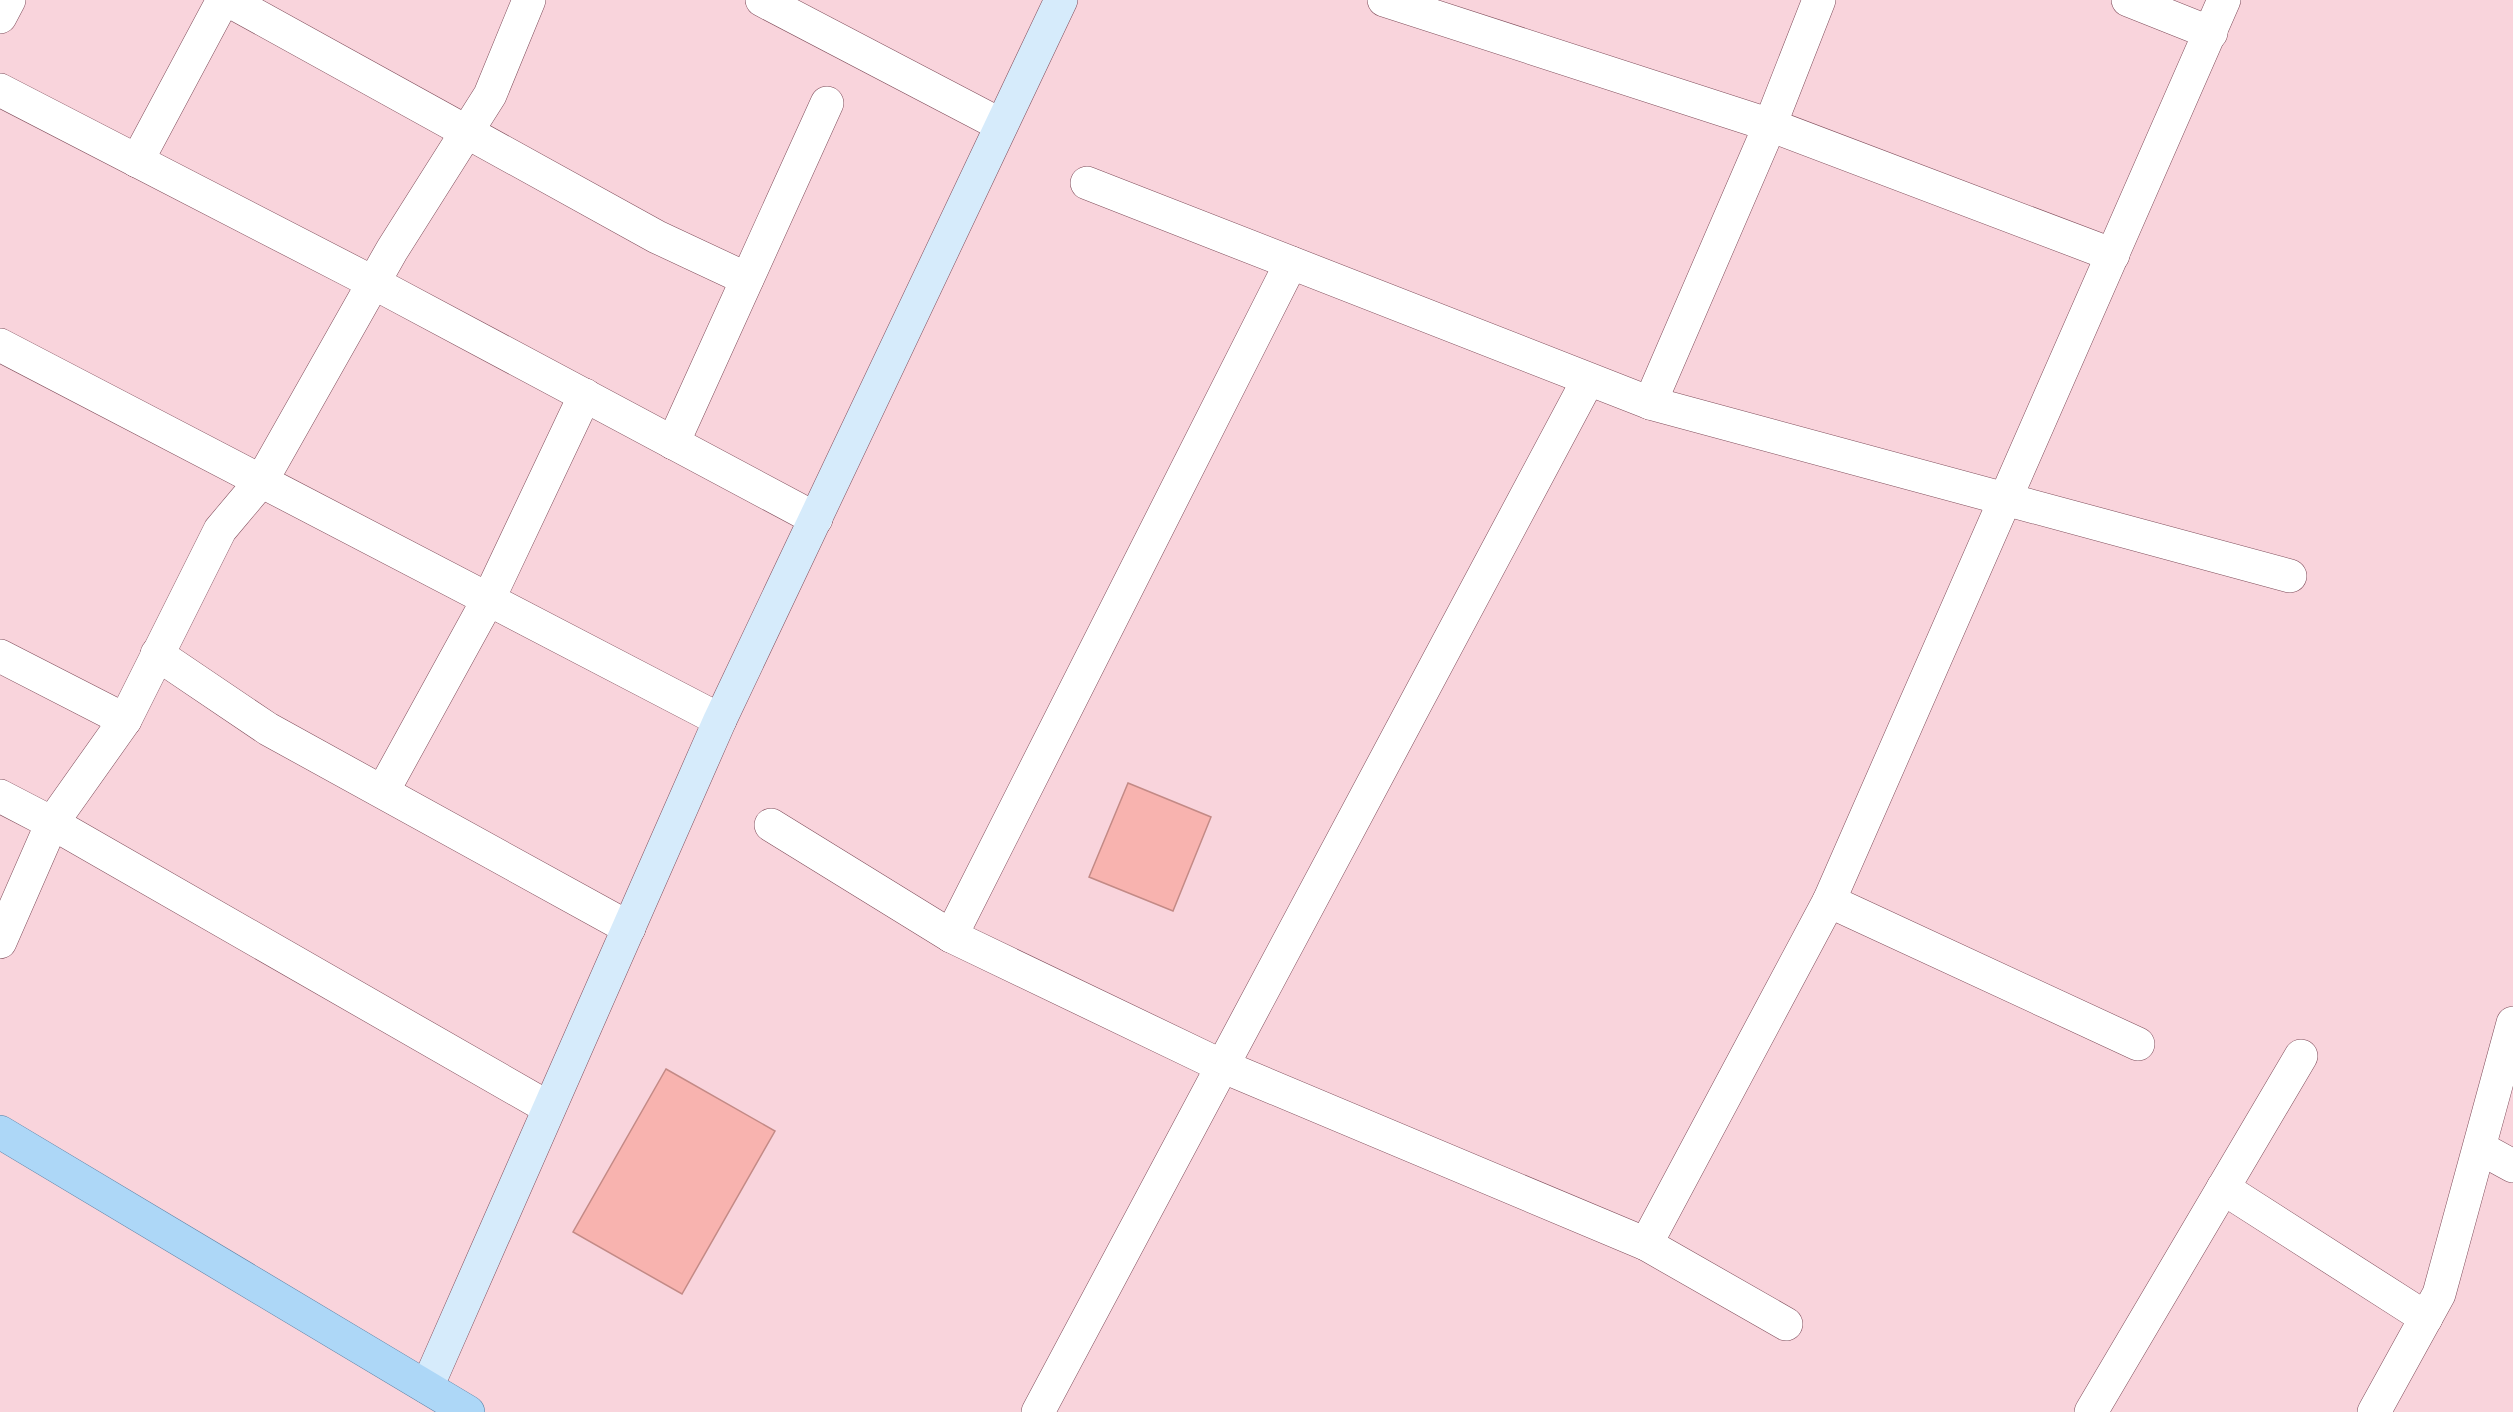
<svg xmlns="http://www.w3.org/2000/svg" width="2513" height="1412" font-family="Poppins,sans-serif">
  <rect width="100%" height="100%" fill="#f9d4dc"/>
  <g fill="#f8b3af" stroke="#c38a86" stroke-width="1.5">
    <path d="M1128,783L1211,817L1173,911L1089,877Z"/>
    <path d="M666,1069L775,1131L682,1294L573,1232Z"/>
  </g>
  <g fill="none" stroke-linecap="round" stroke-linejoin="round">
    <g stroke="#7f4c5a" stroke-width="34">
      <g id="street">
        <path d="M228,0L657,237L747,279"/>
        <path d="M762,0L1001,125"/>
        <path d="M1384,0L1770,125L2113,255"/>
        <path d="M2128,0L2211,33"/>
        <path d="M0,17L9,0"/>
        <path d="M0,90L374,283L816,519"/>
        <path d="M137,161L223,0"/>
        <path d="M1087,183L1650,403L2290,576"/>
        <path d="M0,345L720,720"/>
        <path d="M1650,403L1770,125L1819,0"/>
        <path d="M673,443L827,103"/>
        <path d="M157,654L268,729L629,928"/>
        <path d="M0,656L125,720"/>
        <path d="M383,791L489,598L585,395"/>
        <path d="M0,796L52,823L549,1108"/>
        <path d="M771,825L951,936L1222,1066L1646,1244L1786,1324"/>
        <path d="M1829,901L2138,1044"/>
        <path d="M951,936L1291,263"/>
        <path d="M0,942L52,823L125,720L220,530L262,480L392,250L490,95L529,0"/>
        <path d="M2480,1148L2513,1166"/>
        <path d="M2223,1188L2426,1318"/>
        <path d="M1646,1244L1829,901L2224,0"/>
        <path d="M1038,1412L1588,380"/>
        <path d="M2091,1412L2301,1056"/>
        <path d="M2374,1412L2439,1294L2513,1023"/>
      </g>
    </g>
    <g stroke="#7f4c5a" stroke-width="34">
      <path id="secondary" d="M427,1387L720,720L1061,0"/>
    </g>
    <g stroke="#597fa3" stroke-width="34">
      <path id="primary" d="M0,1132L468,1412"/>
    </g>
    <use href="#street" stroke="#fff" stroke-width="33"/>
    <use href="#secondary" stroke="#d6ebfb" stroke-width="33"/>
    <use href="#primary" stroke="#add7f7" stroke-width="33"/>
  </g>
</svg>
